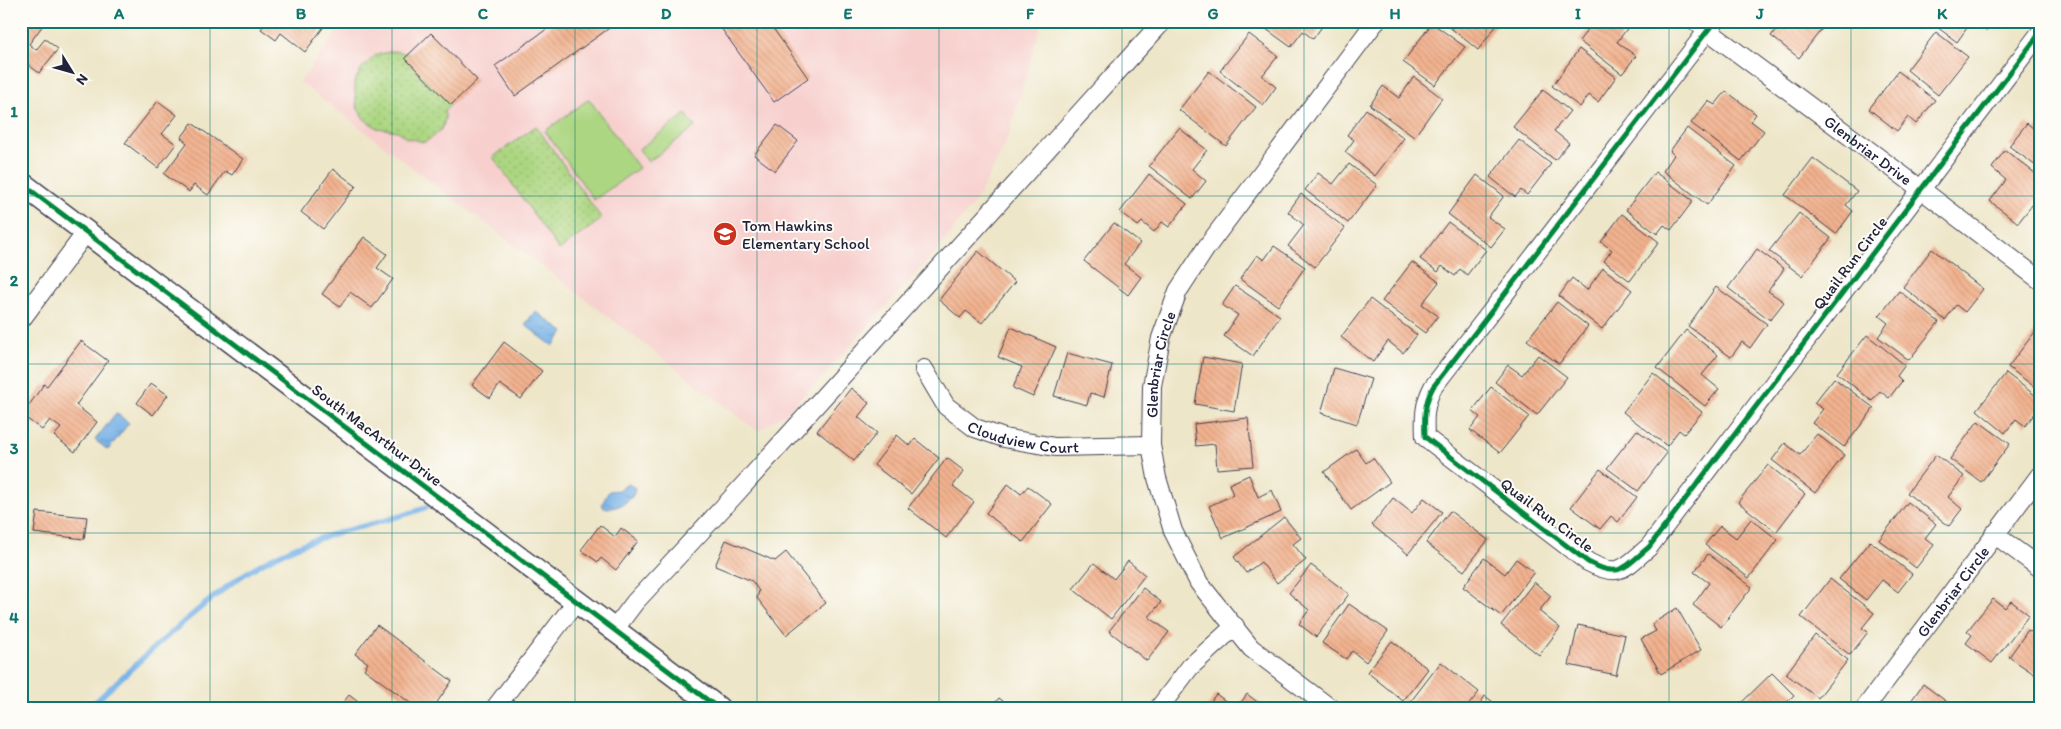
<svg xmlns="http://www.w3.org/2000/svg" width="2061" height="729" font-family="Itim,sans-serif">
  <defs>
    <pattern id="park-dots" width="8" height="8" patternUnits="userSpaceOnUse" patternTransform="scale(1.25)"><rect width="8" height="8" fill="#acd681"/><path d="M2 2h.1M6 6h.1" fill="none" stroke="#94b770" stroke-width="1.8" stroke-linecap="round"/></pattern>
    <pattern id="water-ripples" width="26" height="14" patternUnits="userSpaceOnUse" patternTransform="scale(1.25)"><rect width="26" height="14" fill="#74b0e6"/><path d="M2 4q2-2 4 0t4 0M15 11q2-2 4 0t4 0" fill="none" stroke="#5f8fbc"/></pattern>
    <pattern id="building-back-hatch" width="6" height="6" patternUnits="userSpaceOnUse" patternTransform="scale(1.25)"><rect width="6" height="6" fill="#f2b28f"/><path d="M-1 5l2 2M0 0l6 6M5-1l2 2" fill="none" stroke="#cf997c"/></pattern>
  </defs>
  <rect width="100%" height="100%" fill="#fdfcf7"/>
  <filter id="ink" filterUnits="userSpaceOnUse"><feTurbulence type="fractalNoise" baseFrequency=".02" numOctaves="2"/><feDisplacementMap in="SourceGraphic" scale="10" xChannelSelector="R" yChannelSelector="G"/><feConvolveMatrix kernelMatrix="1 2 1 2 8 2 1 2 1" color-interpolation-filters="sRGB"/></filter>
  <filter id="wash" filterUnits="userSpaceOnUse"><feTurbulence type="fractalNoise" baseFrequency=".0096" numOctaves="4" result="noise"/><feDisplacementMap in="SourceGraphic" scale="20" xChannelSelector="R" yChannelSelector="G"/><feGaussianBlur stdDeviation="1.12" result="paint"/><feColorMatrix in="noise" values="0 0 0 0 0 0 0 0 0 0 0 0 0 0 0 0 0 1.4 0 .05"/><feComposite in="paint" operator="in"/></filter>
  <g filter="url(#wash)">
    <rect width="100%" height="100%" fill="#eee6c9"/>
    <path fill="#f7d0ce" d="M345,21H1042L1009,134L999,158L976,200L941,246L820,379L786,413L758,431L300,82Z"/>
    <g fill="#acd681" stroke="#677c5e">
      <path d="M589,99L639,168L594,200L545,131Z"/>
      <path d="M686,114L695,127L648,162L639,149Z"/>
    </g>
    <g fill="url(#park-dots)" stroke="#677c5e">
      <path d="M393,51L411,54L405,59L451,105L444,111C449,125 436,137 424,142L406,138L398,131L377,128L364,119L357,107L354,83L361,69L376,55Z"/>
      <path d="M536,126L602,219L559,250L493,157Z"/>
    </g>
    <g fill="url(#water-ripples)" stroke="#4b6990">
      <path d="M535,311L564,332L553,346L525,325Z"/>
      <path d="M116,413L129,423L108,450L95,440Z"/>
      <path d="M628,484L635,488C635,501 615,510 604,508L602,504L609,491L619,490Z"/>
    </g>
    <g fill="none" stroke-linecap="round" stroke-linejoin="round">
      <path stroke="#74b0e6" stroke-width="5.5" d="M89,708C123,676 157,644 193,614C223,589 251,566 287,551C332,530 381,525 427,507"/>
    </g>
    <g id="blocks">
      <g fill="url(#building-back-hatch)">
        <path d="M21,21H46L29,44L36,50L45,39L58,49L39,73L21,59Z"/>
        <path d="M267,21H328L305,52L281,33L276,40L261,29Z"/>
        <path d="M558,21H619L515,96L495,66Z"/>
        <path d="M716,21H768L808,78L774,102Z"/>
        <path d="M829,21H848L841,30Z"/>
        <path d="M1255,21H1326L1313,39L1303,31L1291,47Z"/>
        <path d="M1442,21H1500L1478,50Z"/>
        <path d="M1594,21L1632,22L1617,42L1636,56L1622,74L1579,41Z"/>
        <path d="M1783,21H1828L1799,58L1771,36Z"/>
        <path d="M1929,21H1972L1957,42Z"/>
        <path d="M1974,21H1994L1987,31Z"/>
        <path d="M1432,23L1465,47L1435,85L1403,62Z"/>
        <path d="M1936,32L1968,57L1938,95L1907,70Z"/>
        <path d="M431,33L477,80L451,105L405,58Z"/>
        <path d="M1249,34L1278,56L1262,76L1276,87L1263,105L1220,71Z"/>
        <path d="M1579,49L1616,77L1598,102L1589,95L1580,107L1552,86Z"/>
        <path d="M1209,71L1256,107L1226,146L1179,110Z"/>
        <path d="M1898,71L1935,100L1916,124L1908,117L1897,131L1869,109Z"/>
        <path d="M1414,77L1442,98L1414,137L1370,105L1383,86L1399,98Z"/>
        <path d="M1543,90L1570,111L1554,131L1569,143L1555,160L1513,127Z"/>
        <path d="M1726,91L1756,114L1751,121L1764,131L1741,161L1691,123L1708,101L1715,105Z"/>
        <path d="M158,101L177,115L162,134L176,144L158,168L125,143Z"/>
        <path d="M1366,109L1404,138L1375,176L1345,152L1354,140L1347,135Z"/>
        <path d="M192,123L243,159L232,175L225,171L208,195L194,185L189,192L164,174L187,143L181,138Z"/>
        <path d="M2027,123L2035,130L2040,124V169L2009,146Z"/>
        <path d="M777,125L798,141L775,171L754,155Z"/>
        <path d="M1179,128L1207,150L1192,169L1206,181L1192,199L1149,166Z"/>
        <path d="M1687,128L1736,166L1707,205L1663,171L1674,155L1670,151Z"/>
        <path d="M1519,140L1551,164L1527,195L1521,190L1515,197L1490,177Z"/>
        <path d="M2005,150L2040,177V195L2018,223L1990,201L2006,180L1992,168Z"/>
        <path d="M1813,158L1857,191L1846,205L1853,211L1836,234L1785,195Z"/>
        <path d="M1349,164L1377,185L1348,223L1305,190L1318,173L1333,184Z"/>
        <path d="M333,169L356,186L323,229L301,212Z"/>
        <path d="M1655,172L1693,201L1671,230L1664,225L1657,234L1626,210Z"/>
        <path d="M1149,174L1187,204L1169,227L1162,222L1154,232L1142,222L1138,226L1120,212Z"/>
        <path d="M1477,175L1504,196L1488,217L1505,229L1491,247L1448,214Z"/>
        <path d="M1301,194L1345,228L1315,267L1288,246L1304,225L1288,212Z"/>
        <path d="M1799,213L1831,238L1802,276L1769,251Z"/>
        <path d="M1622,214L1659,242L1630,281L1604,261L1612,250L1601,242Z"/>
        <path d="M1448,222L1486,250L1467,275L1460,269L1455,276L1442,266L1438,272L1420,259Z"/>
        <path d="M1114,223L1140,243L1124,264L1141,277L1128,295L1084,261Z"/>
        <path d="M364,237L387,254L377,268L393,279L372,308L350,292L340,307L322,294Z"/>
        <path d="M1274,246L1305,267L1278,306L1240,279L1257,255L1264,260Z"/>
        <path d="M1757,249L1784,269L1768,291L1784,302L1770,320L1728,288Z"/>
        <path d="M1932,249L1983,289L1965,312L1956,305L1945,320L1903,287Z"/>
        <path d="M978,251L1015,282L982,323L966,311L960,318L939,300Z"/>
        <path d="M1412,262L1439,282L1422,304L1438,316L1425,333L1382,301Z"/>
        <path d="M1603,268L1632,290L1602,329L1559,296L1572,278L1587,290Z"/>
        <path d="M1235,286L1280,316L1253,356L1224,336L1238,315L1222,305Z"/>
        <path d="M1716,287L1767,324L1750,348L1742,342L1731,357L1688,326Z"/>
        <path d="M1899,291L1939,322L1909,360L1878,337L1888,323L1879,316Z"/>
        <path d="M1370,299L1417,335L1403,353L1388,341L1373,362L1341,337Z"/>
        <path d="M1557,302L1588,326L1559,364L1527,340Z"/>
        <path d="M1011,327L1056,347L1033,397L1013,388L1022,367L998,357Z"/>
        <path d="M2037,329L2040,331V391L2008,367Z"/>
        <path d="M1686,330L1718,355L1702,375L1719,389L1705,406L1657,368Z"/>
        <path d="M1867,335L1905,365L1897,376L1902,381L1889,398L1880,391L1872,401L1837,373Z"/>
        <path d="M81,341L108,361L76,405L97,422L75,452L54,436L61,428L50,420L42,430L22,415L44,384L47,386Z"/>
        <path d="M504,342L542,371L521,399L500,384L490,398L472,385Z"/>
        <path d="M1067,353L1112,365L1104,397L1090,393L1087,405L1054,396Z"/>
        <path d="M1538,355L1567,377L1537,415L1495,382L1508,365L1522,375Z"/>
        <path d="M1203,357L1242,364L1234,411L1195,404Z"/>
        <path d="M1334,368L1371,379L1357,424L1321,413Z"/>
        <path d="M1653,373L1702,412L1684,434L1679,430L1667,446L1623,412Z"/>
        <path d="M2006,373L2040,399V407L2025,426L2016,419L2005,433L1977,410Z"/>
        <path d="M1834,378L1874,408L1844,447L1812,423L1823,409L1814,403Z"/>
        <path d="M151,383L168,395L153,415L137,403Z"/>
        <path d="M1491,387L1529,416L1500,453L1470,430L1480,417L1472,411Z"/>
        <path d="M851,388L869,403L858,417L877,433L854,461L817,431Z"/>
        <path d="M1248,418L1253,466L1217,469L1215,444L1196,446L1194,424Z"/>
        <path d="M1978,421L2010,444L1981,482L1950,459Z"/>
        <path d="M1637,430L1667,453L1638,491L1607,468Z"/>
        <path d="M1817,434L1844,455L1815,493L1772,460L1785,443L1800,455Z"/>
        <path d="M897,435L910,446L915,439L939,458L911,494L874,465Z"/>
        <path d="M1356,449L1366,463L1373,458L1390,482L1351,510L1324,472Z"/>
        <path d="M1936,455L1964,476L1948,497L1962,509L1949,526L1907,493Z"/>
        <path d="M947,458L964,471L953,486L974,502L946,538L908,508Z"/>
        <path d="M1768,465L1805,494L1776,532L1738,502Z"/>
        <path d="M1600,469L1637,497L1618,522L1611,516L1600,529L1571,507Z"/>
        <path d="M1249,475L1258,497L1272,490L1281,512L1223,538L1209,506L1233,495L1229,484Z"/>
        <path d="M1008,484L1021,494L1028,486L1052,504L1023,542L986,513Z"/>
        <path d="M1393,498L1412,513L1424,498L1442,512L1408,554L1372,525Z"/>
        <path d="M1908,502L1936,524L1925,538L1934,545L1916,568L1879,540Z"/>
        <path d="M1450,511L1488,540L1464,571L1426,543Z"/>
        <path d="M37,512L87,517L84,539L34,533Z"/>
        <path d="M1284,517L1301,538L1293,544L1306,560L1277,583L1261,562L1246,573L1234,557Z"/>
        <path d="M1751,519L1778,540L1749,578L1705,545L1720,526L1736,538Z"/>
        <path d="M600,525L615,537L621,528L638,541L616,570L601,558L598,562L581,550Z"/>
        <path d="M726,540L775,561L786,552L826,603L786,635L757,598L759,591L752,581L715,566Z"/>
        <path d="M1870,541L1912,574L1898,592L1882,580L1866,600L1839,579Z"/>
        <path d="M1708,554L1752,587L1721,627L1693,605L1709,583L1694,572Z"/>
        <path d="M1484,558L1505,574L1516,559L1534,572L1501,616L1463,587Z"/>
        <path d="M1128,561L1145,575L1111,619L1073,589L1094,563L1114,579Z"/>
        <path d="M1311,565L1349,594L1316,637L1299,624L1309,610L1289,593Z"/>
        <path d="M1830,579L1874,613L1862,628L1868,632L1850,655L1801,617Z"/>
        <path d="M1534,582L1551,596L1539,611L1560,628L1539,655L1501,625Z"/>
        <path d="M1143,588L1161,602L1149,617L1169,632L1147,661L1109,631Z"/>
        <path d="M1993,599L2005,608L2011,601L2029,615L1992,663L1966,643L1972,635L1967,631Z"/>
        <path d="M1349,604L1388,631L1366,662L1352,651L1346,659L1322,643Z"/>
        <path d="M1677,608L1701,650L1661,674L1641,639L1656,631L1652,624Z"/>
        <path d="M377,625L452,681L433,708H417L364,669L368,663L355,654Z"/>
        <path d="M1578,625L1625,635L1616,675L1569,665Z"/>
        <path d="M2028,630L2040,637V678L2009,657Z"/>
        <path d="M1815,635L1848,660L1818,698L1786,674Z"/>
        <path d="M1392,641L1428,669L1403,701L1367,672Z"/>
        <path d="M1441,662L1479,692L1466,708H1442L1437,704L1434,708H1411L1408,705Z"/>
        <path d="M1772,673L1794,695L1781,708H1738L1737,707Z"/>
        <path d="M1923,684L1955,708H1906Z"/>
        <path d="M1216,694L1235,708H1206Z"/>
        <path d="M1247,694L1265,708H1237Z"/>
        <path d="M349,695L366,708H339Z"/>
        <path d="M1485,696L1501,708H1477Z"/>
        <path d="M999,698L1012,708H991Z"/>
      </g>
    </g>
  </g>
  <g filter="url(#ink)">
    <use href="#blocks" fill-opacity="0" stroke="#413f50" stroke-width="1"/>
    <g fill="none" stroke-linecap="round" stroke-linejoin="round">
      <g stroke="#413f50" stroke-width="20">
        <g id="minor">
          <path id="s1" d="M1695,21L1922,190L2040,280"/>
          <path d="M1715,21L1433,387C1424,404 1424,418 1425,437L1588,562C1620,579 1624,568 1649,547L2040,33"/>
          <path d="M21,320L87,231"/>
          <path id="s2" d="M924,369L946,406L975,428L1004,438L1055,447L1151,445"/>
          <path d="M1994,534L2040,568"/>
          <path d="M614,630L635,602L731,499L1163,21"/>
          <path d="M495,708L576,602"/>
          <path d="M1159,708L1190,667L1235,626"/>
          <path id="s3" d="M1330,708L1251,648L1199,583L1173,531L1157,478L1151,445L1152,386L1161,338L1178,291L1206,248L1376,21"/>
          <path id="s4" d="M1865,708L2040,475"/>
        </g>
      </g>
      <g stroke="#413f50" stroke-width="25">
        <path id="tertiary" d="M21,183L718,708"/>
      </g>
      <use href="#minor" stroke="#fff" stroke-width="18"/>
      <use href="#tertiary" stroke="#fff" stroke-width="22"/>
      <g stroke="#fdfcf7" stroke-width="8">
        <g id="cycleway">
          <path d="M1715,21L1433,387C1424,404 1424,418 1425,437L1588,562C1620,579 1624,568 1649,547L2040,33"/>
          <path d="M21,183L718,708"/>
        </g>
      </g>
      <use href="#cycleway" stroke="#00873e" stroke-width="5"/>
    </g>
  </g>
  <path fill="none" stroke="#0f766e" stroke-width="1" stroke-opacity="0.55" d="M210,21V708M392,21V708M575,21V708M757,21V708M939,21V708M1122,21V708M1304,21V708M1486,21V708M1669,21V708M1851,21V708M21,196H2040M21,364H2040M21,533H2040"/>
  <defs>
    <g id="school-disc" transform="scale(1.25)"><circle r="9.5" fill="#c8321e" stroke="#fdfcf7"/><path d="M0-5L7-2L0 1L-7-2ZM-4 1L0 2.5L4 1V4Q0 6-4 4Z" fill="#fff"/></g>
  </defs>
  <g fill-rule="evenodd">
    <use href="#school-disc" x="725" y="234"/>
  </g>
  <g text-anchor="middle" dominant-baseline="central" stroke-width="4" stroke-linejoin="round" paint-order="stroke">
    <g font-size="16" fill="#22223b" stroke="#fdfcf7">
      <text stroke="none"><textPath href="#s1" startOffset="216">Glenbriar Drive</textPath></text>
      <text transform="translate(1850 263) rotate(-53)">Quail Run Circle</text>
      <text stroke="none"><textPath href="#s3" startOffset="411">Glenbriar Circle</textPath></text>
      <text stroke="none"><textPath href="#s2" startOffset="129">Cloudview Court</textPath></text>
      <text transform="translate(377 435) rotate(37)">South MacArthur Drive</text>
      <text transform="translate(1547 515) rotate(37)">Quail Run Circle</text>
      <text stroke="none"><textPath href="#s4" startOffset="146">Glenbriar Circle</textPath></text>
    </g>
    <g font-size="16" fill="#22223b" stroke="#fdfcf7" text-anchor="start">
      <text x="742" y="225">Tom Hawkins<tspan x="742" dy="18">Elementary School</tspan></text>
    </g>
  </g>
  <rect width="2061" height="729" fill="none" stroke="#fdfcf7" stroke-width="55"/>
  <g transform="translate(72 72) rotate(127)" stroke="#fdfcf7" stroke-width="4" paint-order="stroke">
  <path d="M0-4L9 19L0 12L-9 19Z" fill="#22223b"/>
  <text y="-8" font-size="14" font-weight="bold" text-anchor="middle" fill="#22223b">N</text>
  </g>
  <rect x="28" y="28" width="2006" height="674" fill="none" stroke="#0f766e" stroke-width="2"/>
  <g font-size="16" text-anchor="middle" font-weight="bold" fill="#0f766e">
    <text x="119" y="19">A</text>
    <text x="301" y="19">B</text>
    <text x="483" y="19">C</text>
    <text x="666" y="19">D</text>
    <text x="848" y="19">E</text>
    <text x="1030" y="19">F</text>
    <text x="1213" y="19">G</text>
    <text x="1395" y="19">H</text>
    <text x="1578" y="19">I</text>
    <text x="1760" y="19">J</text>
    <text x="1942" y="19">K</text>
    <text x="14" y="117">1</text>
    <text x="14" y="286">2</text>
    <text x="14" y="454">3</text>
    <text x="14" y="623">4</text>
  </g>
</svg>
